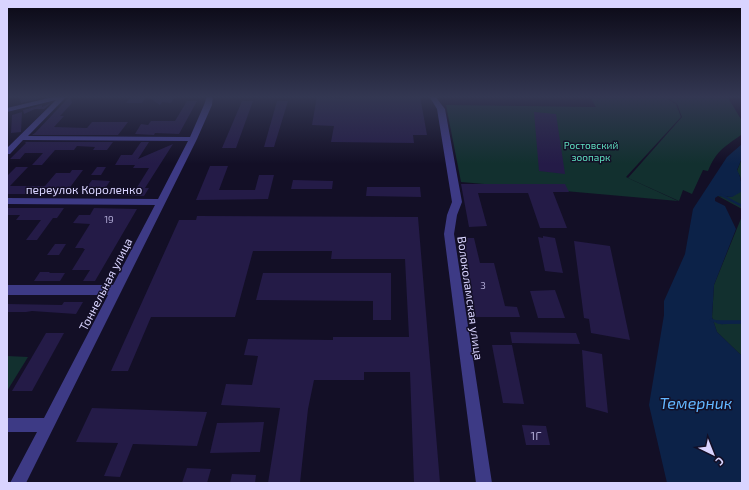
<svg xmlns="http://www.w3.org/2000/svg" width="749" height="490" font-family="'Exo 2',sans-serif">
  <rect width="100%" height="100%" fill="#130f26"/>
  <g fill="#12302f">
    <path d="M589,96H663L676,104L681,117L626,177L678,201L461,182L446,105L596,107Z"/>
    <path d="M665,96H727L742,121L741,135C724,147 716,151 708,171L703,170L692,194L683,190L679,201L628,178L682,117L677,104Z"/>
    <path d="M742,158V209L718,196L732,197L742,185L740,176L737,171Z"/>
    <path d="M742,216V356L717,332L712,317L714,285Z"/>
    <path d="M7,356L28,357L7,391Z"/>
  </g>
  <path fill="#0c2248" d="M742,144V158L737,170C741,177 742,184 741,192L732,197L718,196L715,198V201L725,206L736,229L714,285L712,317L717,332L742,356V483H667L649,405L664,315V301L685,254L693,209L727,157Z"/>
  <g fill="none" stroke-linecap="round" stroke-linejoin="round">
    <g stroke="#0c2248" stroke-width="2.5">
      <path d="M721,195L742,206"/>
      <path d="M711,320L722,323"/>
      <path d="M722,323L742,322"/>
    </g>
    <path stroke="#0c2248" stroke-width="3.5" d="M718,322H742"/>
  </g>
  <g fill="#241b47">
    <path d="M26,96H38L39,99L21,103L19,97Z"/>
    <path d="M70,96L72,103L60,116H64L54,127L87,128L92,122H128L118,135H32L35,133Z"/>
    <path d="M132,96H175L171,103L162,102L160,105L147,96L142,103H126Z"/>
    <path d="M317,96H327V98L343,99V96H420L427,135H413L414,143L331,142L334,126L312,125Z"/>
    <path d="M187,101H197L179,134L155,133L154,135L135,134L141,124L148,125L151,121H175Z"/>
    <path d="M242,101H253L236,148H222Z"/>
    <path d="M277,101H288L274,147H264Z"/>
    <path d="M51,103L44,109H35L24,114L23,110L42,105V107Z"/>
    <path d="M22,112L21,132L11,133L12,115Z"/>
    <path d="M534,112L556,114L565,174L539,171Z"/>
    <path d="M25,142H113L107,150H93L95,147L77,146L74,150H55L42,165H32L43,153H25L20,159H10L26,143Z"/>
    <path d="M141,142H149L138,159L173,144L145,188H149L144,196L114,195V189H136L149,168H133L135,165H115L121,155H132Z"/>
    <path d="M210,166H228L219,190H255L259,175H274L268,199L196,200Z"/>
    <path d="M16,167H28L10,186H45L56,173H70L72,170H83L68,190H58L54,194H7V176Z"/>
    <path d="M97,167H106L101,175H91Z"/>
    <path d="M92,180L110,181L106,187H87Z"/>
    <path d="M293,180L333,181L332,189H291Z"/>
    <path d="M461,184H565L569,192H553L567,228H540L528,193H478L487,226L469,227Z"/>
    <path d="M367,187H420L421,197L366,196Z"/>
    <path d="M7,208H64L57,218H53L37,240H26L41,220H16L20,215H7Z"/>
    <path d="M94,208L137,209L95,281H83L90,270H72L85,249H83L84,248H75L90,224L73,223L79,215H90Z"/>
    <path d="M197,216L418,217L440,483H414L410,372H364V380H314L308,409L300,483H268L280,408L221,405L226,384L252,385L258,356L244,355L248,339L333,340V337H409L405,259H331L332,251H253L235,317H151L128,371H111L179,220H196Z"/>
    <path d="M543,236L555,238L563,273L545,271L538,237L543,238Z"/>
    <path d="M458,238H474L480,263H494L505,306L517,307L520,317H472Z"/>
    <path d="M574,241L610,246L630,340L591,333L589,319L584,318Z"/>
    <path d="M55,244H66L59,255H47Z"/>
    <path d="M40,272H50L49,273H65L60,281H34Z"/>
    <path d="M263,273H391V320H373V301L256,300Z"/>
    <path d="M555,290L565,318H538L530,291Z"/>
    <path d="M64,302H83L76,314L32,311L26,312H7V304L62,305Z"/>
    <path d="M510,332L576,333L580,344L512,343Z"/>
    <path d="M46,333H64L32,391H12Z"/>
    <path d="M492,345H512L524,404L503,403Z"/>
    <path d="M582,350L602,354L608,413L586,407Z"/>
    <path d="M92,408L207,412L197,446L133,444L120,477L104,476L118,443L76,442Z"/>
    <path d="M264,422L260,452L210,453L217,423Z"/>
    <path d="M522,425L546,426L550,445H526Z"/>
    <path d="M187,468L211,469L207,483H182Z"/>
    <path d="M232,474L256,475L255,483H230Z"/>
  </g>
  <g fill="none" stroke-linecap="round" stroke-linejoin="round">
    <g fill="#3d3a85" fill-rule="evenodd">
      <path d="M57,96H67L28,136L190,137L204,105L207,96H213L212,105L197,139L26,483H10L37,432H7V418H44L108,295H7V285H113L155,205L7,204V198L158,199L188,141L23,140L10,154H7V148L56,100L7,112V108Z"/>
      <path d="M429,96H435L445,109L462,202L457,215L454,234L492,483H476L444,234L447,215L452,202L437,109Z"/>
    </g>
  </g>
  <linearGradient id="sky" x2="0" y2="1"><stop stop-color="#0a0815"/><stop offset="0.59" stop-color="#333752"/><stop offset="1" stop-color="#333752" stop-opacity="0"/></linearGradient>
  <rect width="749" height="164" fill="url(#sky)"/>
  <g text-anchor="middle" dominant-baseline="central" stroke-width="3" stroke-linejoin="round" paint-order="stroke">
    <g font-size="10" fill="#5fe0c0" stroke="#130f26">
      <text x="591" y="145">Ростовский<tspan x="591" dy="12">зоопарк</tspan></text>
    </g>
    <g font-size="10" fill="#aca6d1">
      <text x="109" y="219">19</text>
      <text x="483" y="285">3</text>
    </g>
    <g font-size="12" fill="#d9d4ff" stroke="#130f26">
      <text x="84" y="189">переулок Короленко</text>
      <text transform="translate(105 284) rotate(-63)">Тоннельная улица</text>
      <text transform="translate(471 298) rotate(82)">Волоколамская улица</text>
    </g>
    <g font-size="12" fill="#aca6d1">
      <text x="536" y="435">1Г</text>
    </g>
    <g font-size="16" font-style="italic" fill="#62b6ff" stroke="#130f26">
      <text x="696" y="402">Темерник</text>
    </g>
  </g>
  <rect width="749" height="490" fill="none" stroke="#d9d4ff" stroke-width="16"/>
  <g transform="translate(713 454) rotate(137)" stroke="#130f26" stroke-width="3" paint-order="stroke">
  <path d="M0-3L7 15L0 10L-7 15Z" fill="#d9d4ff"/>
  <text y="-6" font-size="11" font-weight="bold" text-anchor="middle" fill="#d9d4ff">С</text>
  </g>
</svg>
